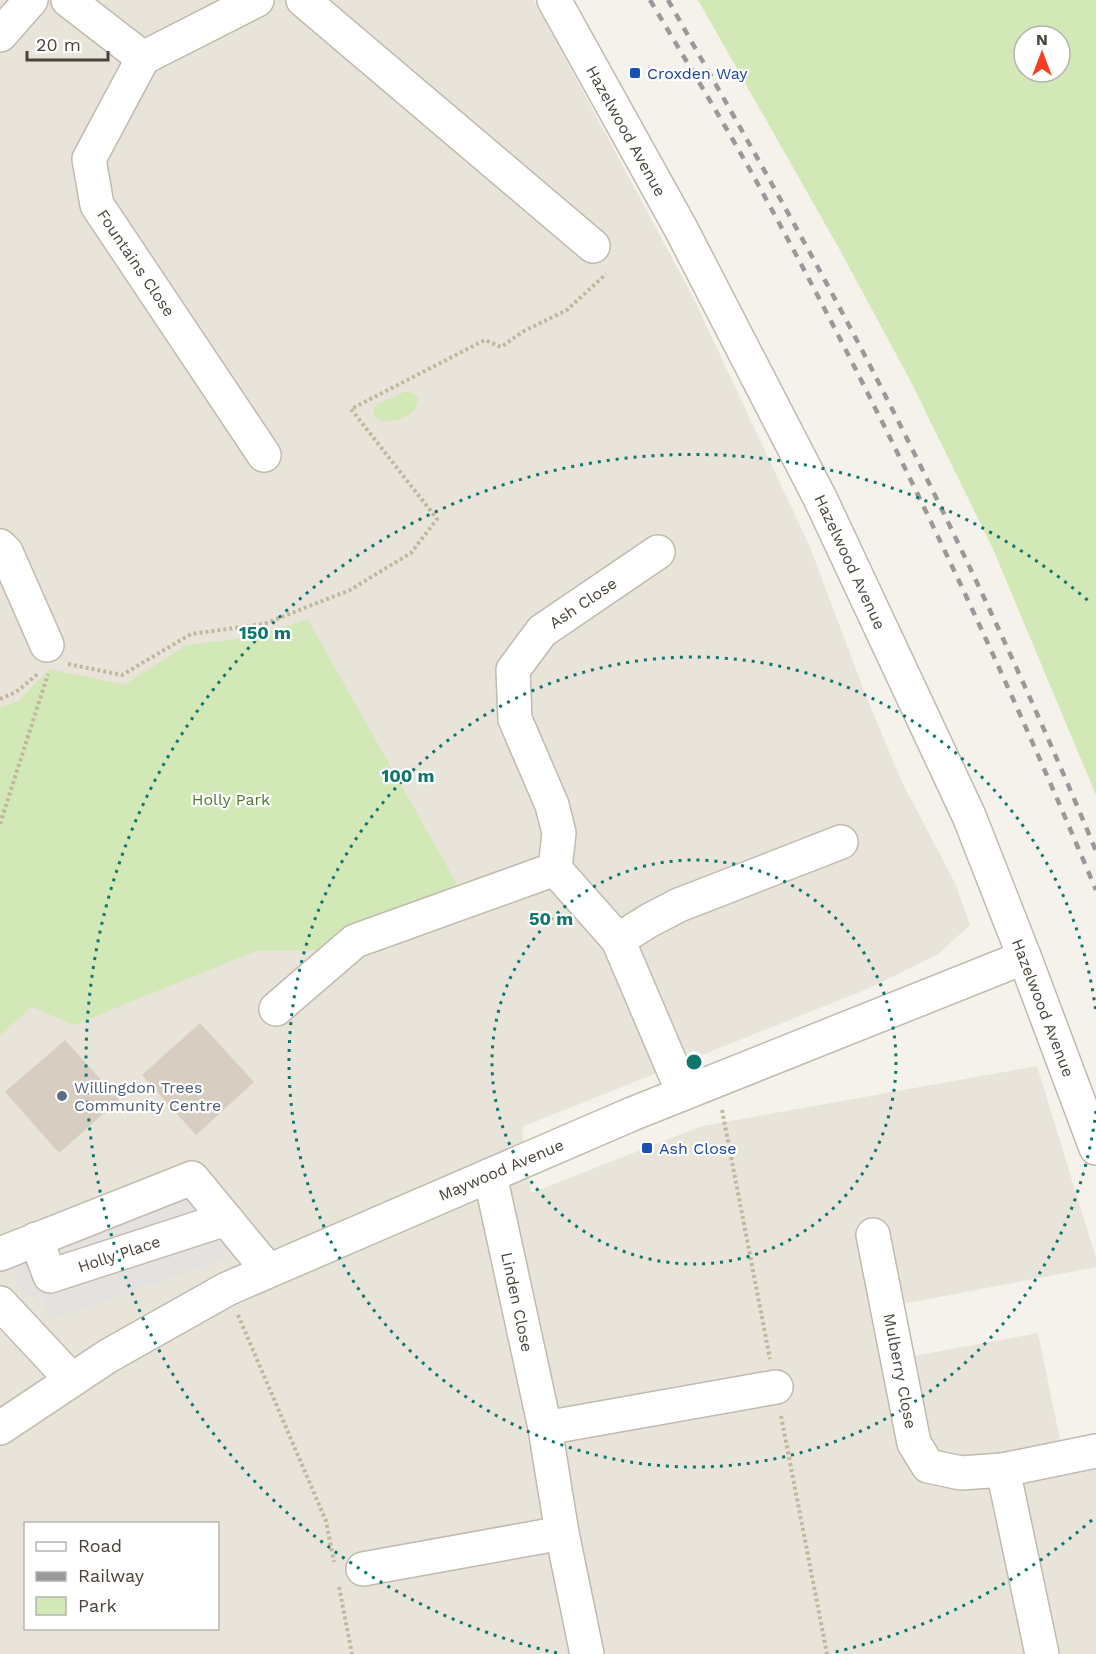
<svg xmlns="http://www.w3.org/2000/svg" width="1096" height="1654" font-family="'Work Sans',sans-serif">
  <rect width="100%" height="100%" fill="#f5f2ec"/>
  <path fill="#e9e4da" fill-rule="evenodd" d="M0,0H534L693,297L810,547L866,696L902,782L956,885L970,925L937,955L865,990L522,1127L531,1193L702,1126L1037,1066L1096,1258V1267L876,1309L887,1361L1038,1333L1067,1473L1096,1467V1654H0ZM26,1524H218V1628H26Z"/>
  <g fill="#d2e8b6" fill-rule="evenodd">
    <path d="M698,0H1096V795L993,549L910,380L841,252ZM1024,36H1060V72H1024Z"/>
    <path d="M404,392H410L418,397C418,399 417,406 416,407C407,425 361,427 377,404Z"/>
    <path d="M308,620L457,884L320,950L256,951L74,1025L31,1007L0,1036V708L18,701L50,669L124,685L186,645L237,639Z"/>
  </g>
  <path fill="#e4e2df" d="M192,1178L227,1258L50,1320L40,1294L22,1298L8,1251Z"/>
  <g fill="#d7cec1">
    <path d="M200,1023L254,1082L196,1135L142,1075Z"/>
    <path d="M65,1040L119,1100L59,1153L5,1092Z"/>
  </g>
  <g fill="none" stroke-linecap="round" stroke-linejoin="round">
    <g stroke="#c1baae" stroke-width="36">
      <g id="minor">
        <path d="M68,0L143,58"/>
        <path d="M257,0L143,58L89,159L97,205L264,455"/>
        <path d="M303,0L593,246"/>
        <path d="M554,0L680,227L820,498L969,816L1024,956L1096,1148"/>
        <path d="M0,35L31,0"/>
        <path d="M0,546L6,552L47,645"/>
        <path d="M618,940L555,869L559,833L552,805L515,719L513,670L542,631L658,552"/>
        <path d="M276,1009L355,941L555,869"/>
        <path d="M682,1094L679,1083L618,940L650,920L679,905L841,842"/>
        <path d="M490,1175L545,1428L562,1533L587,1654"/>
        <path d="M873,1235L914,1443L928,1466L961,1473L1003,1470L1042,1654"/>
        <path d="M36,1239L50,1276L226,1219"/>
        <path d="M0,1254L192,1178L268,1270"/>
        <path d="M0,1303L71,1379"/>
        <path d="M0,1428L108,1356L227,1289L632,1114L1010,963L1024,956"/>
        <path d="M545,1428L776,1387"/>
        <path d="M1003,1470L1096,1451"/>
        <path d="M363,1569L562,1533"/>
      </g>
    </g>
    <g stroke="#c2b69f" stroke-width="4" stroke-dasharray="3 3" stroke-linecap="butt">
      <path d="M68,664L122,675L191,634L264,624L350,590L411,553L437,519L351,409L485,340L501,347L524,331L567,310L606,274"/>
      <path d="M0,699L16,692L39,673"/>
      <path d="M0,824L48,674"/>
      <path d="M722,1110L770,1359"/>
      <path d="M238,1315L326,1521L334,1562"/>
      <path d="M781,1416L827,1654"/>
      <path d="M339,1587L352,1654"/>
    </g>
    <use href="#minor" stroke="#fff" stroke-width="33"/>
    <g stroke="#999" stroke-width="4.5" stroke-dasharray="8 8" stroke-linecap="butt">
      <path d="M650,0C685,59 721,118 754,177C881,408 994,647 1096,890"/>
      <path d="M668,0C734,117 801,233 863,352C947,515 1026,682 1096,851"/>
    </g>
  </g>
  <g fill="none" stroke="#0f766e" stroke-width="3" stroke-dasharray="3 6">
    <circle cx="694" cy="1062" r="202"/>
    <path d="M1096 1111A405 405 0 1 1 1096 1013"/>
    <path d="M1092 1520A607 607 0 0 1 831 1653M557 1653A607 607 0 1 1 1092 604"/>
  </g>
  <g fill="#1a4fb4" stroke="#fff" stroke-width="2">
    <rect x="629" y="67" width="12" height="12" rx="3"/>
    <rect x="641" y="1142" width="12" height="12" rx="3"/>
  </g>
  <circle fill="#5c6f8a" stroke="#fff" stroke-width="2" cx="62" cy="1096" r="6"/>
  <g text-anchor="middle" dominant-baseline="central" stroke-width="4.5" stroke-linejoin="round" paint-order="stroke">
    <g font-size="16" fill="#164399" stroke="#fff" text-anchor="start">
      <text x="647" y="73">Croxden Way</text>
      <text x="659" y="1148">Ash Close</text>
    </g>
    <g font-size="16" fill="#4a4339" stroke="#fff">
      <text transform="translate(626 131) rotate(61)">Hazelwood Avenue</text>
      <text transform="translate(136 263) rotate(56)">Fountains Close</text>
      <text transform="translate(850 562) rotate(65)">Hazelwood Avenue</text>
      <text transform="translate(583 603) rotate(-34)">Ash Close</text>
      <text transform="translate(1043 1008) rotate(69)">Hazelwood Avenue</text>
      <text transform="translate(501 1170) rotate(-23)">Maywood Avenue</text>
      <text transform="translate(119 1254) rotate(-18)">Holly Place</text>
      <text transform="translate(517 1302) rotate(78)">Linden Close</text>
      <text transform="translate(900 1371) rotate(79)">Mulberry Close</text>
    </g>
    <g font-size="16" fill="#4b7b2c" stroke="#fff">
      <text x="231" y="799">Holly Park</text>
    </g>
    <g font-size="16" fill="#4e5e75" stroke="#fff" text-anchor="start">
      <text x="74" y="1087">Willingdon Trees<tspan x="74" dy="18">Community Centre</tspan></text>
    </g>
  </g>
  <circle cx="694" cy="1062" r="9" fill="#0f766e" stroke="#fff" stroke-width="3"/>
  <g font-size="18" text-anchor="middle" font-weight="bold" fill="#0f766e" stroke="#fff" stroke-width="4.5" stroke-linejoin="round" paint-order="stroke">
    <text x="265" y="639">150 m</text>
    <text x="408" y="782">100 m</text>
    <text x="551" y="925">50 m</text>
  </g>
  <rect x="24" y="1522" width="195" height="108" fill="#ffffff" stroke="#b7b4b0" stroke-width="1.5"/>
  <rect x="36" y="1542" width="30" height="9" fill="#ffffff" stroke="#b7b4b0" stroke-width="1.5"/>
  <text x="78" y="1552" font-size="18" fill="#4a4339">Road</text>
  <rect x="36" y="1572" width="30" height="9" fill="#999999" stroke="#b7b4b0" stroke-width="1.5"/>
  <text x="78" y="1582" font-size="18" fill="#4a4339">Railway</text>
  <rect x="36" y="1597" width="30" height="18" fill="#d2e8b6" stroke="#b7b4b0" stroke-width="1.5"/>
  <text x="78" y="1612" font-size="18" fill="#4a4339">Park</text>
  <g transform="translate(1042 54)"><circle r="28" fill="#ffffff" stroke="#b7b4b0" stroke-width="1.5"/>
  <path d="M0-4.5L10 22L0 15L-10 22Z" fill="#f54023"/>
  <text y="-9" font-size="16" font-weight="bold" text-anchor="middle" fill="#4a4339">N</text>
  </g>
  <path d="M27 51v9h81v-9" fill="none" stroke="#4a4339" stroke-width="3"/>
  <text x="36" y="51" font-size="18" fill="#4a4339" stroke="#ffffff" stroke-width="4.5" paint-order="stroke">20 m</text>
</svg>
